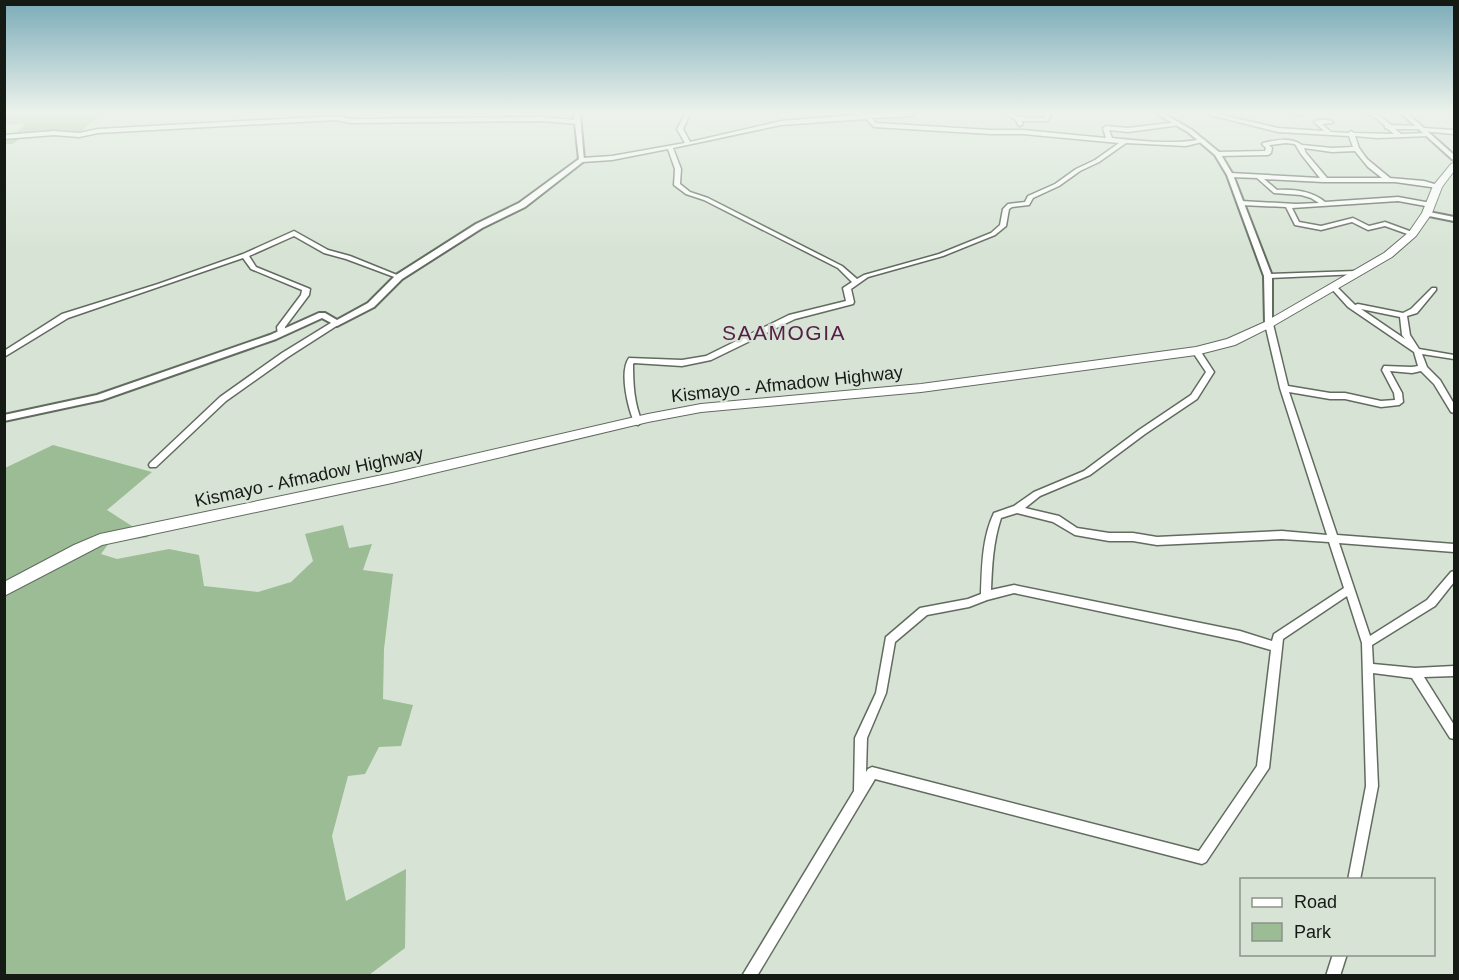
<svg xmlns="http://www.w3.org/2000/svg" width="1459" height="980" font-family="Arial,sans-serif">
  <rect width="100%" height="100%" fill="#d7e4d5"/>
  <g fill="#9bbc95">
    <path d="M5,114H101L79,133L24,136L12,144H5V136L13,135L26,124H8L5,126Z"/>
    <path d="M53,445L152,472L107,510L149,537L109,543L101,554L117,559L169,549L199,555L204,586L258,592L291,582L313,561L305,534L343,525L349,548L372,544L363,570L393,574L384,649L383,699L413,705L401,746L379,747L365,774L348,776L332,836L346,901L406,869L405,948L369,975L5,976V468Z"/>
  </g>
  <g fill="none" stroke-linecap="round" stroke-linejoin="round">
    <g stroke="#616c5f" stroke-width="3">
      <g id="minor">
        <path d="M685,114H690L683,129L690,142L781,121L867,114H916L913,116L872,118L876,123L991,130H1023L1106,138L1103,128L1106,126L1128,128L1178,122L1180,123V125L1128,132L1109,130L1112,138C1142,141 1173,145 1203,139L1206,141L1186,146L1126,143L1099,162L1080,171L1059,186L1033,198L1029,205L1012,207L1009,209L1006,226L995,235L943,256L868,277L851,289L854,302L853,304L795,319L711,360L682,366L634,363L633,364C633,384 634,403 642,422L638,425L635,424C628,409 619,372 629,358L682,360L706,356L789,315L846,301L843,288L852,282L838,268L704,200L686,194L674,185L675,169L668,149L612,160L582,162L579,160L582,158L612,156L685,143L677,129ZM866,119L874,127L991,134H1023L1119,143L1095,160L1076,169L1055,184L1028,196L1025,202L1008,204L1003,209L1000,225L991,233L939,254L864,275L857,279L842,266L708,198L690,192L680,184L681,169L673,148L781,125Z"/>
        <path d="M1006,114H1012L1019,117L1044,118L1046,114H1051L1048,121H1021L1023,124L1020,126L1018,125L1016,120Z"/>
        <path d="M1210,114H1217L1278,128L1324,131L1314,122C1318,119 1329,119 1333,122L1332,123L1322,124L1331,132L1349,133L1351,131L1354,133L1394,134L1388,129L1385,128V126L1376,118L1366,114L1380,116L1391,125L1420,126L1421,127L1418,129H1395L1401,134L1427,133L1429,134V136L1377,138L1355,136L1359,148L1367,159L1390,178L1424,181L1441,186L1438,188L1395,182H1323L1264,179L1277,190C1294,189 1312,191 1325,202L1398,197L1431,203L1434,205L1431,207L1398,201L1292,208L1299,222L1321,226L1353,218L1369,226L1385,222L1415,233V235L1413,236L1385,226L1368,230L1352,222L1321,230L1295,225L1286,207L1241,205L1238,203L1241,201L1296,204L1319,203L1311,198L1301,195L1274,193L1257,178L1230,177L1227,175L1230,173L1320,178L1301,154L1295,144L1286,143L1269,145L1272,148L1271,153L1268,155L1218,156L1215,154L1218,152L1265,151L1266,148L1262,144L1263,143C1276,140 1290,137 1302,145L1332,148L1353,147L1349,136L1278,132L1210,115ZM1304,148L1332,152L1355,151L1368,167L1382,178H1327L1306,153Z"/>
        <path d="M1295,114H1303L1300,116Z"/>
        <path d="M336,116L351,119L542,117L578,120L581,122L578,124L542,121L351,123L336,120L98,133L79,137L54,135L4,139V135L54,131L79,133L98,129Z"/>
        <path d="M1423,128L1454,130V134L1421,131V129Z"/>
        <path d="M294,231L328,250L350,256L402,277L401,278H397L346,259L324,253L294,236L249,256L256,267L310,289L309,295L285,327L284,335H278L277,327L301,295L302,290L251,269L243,258L68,318L4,357V351L62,314L158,284L243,254Z"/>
        <path d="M1356,271L1359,273L1358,274L1268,278L1265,276L1268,274Z"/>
        <path d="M1334,285L1336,286L1355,305L1358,304L1403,313L1411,309L1432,288H1436V290L1417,313L1407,316L1410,335L1419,349L1454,355V359L1422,354L1427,367L1440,380L1454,404V413L1451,412L1434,384L1421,371L1412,373L1390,371L1402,393L1403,402L1399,405L1381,407L1345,399H1330L1289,392L1337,535L1454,544V552L1339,543L1370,636L1427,600L1451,572L1454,571V582L1435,606L1372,645L1373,664L1415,668L1454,666V676L1424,677L1454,725V739L1450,738L1412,678L1373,673L1378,786L1360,880H1348L1366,786L1362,643L1347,596L1283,639L1269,768L1206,862L1202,864L875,779L757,976H742L854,791L855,738L876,693L886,637L920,608L968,599L981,594C982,567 982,538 994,513L1014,506L1034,492L1084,471L1139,430L1191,395L1206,372L1192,351L1193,349H1199L1214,372L1197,399L1145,434L1090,475L1040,496L1025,508L1059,516L1077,528L1109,533H1133L1157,537L1282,531L1327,535L1280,388L1265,324L1269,322L1273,324L1288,386L1330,393H1345L1381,401L1395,400L1394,393L1382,370L1384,366L1412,367L1418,366L1414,352L1348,307L1330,287ZM1361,309L1400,317L1402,335L1405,339ZM1017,513L1053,522L1075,535L1109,541H1133L1157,545L1282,539L1329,542L1344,588L1274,634L1272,641L1240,631L1014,585L991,590C992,566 993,542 1001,518ZM1014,593L1240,641L1271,650L1257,766L1199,851L872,767L868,769L866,772L867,738L886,693L895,642L927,615L969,607L987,600Z"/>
        <path d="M334,321H340L341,323L288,357L226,401L156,467H150L149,465L150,463L220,397L282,353Z"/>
        <path d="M1333,954H1347L1340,976H1326Z"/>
      </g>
    </g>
    <g stroke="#616c5f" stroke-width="4">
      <g id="tertiary">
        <path d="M574,114H580L584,161L525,207L482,228L402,279L374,307L337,326L322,318L276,339L102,400L4,421V415L97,395L270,335L319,313H325L337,320L368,303L396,275L476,224L519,203L579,159Z"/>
        <path d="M1157,114H1164L1192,130L1220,153L1233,175L1272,276V326H1266L1265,324L1264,276L1227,175L1215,155L1188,132Z"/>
        <path d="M1402,114H1408L1454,155V160L1452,159Z"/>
        <path d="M1424,211L1454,217V221L1424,215Z"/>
      </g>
    </g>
    <g stroke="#616c5f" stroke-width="2">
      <path id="primary" d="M1454,163V171L1442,187L1432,213L1416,236L1392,257L1273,326L1235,345L1196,355L921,392L701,412L648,422L392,483L102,545L4,596V582L74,545L100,534L392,473L648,414L701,404L921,384L1196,347L1227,339L1265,322L1384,253L1409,232L1422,213L1433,186L1451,164Z"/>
    </g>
    <use href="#minor" fill="#fff" fill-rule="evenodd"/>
    <use href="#tertiary" fill="#fff" fill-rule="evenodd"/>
    <use href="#primary" fill="#fff" fill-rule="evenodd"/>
  </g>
  <linearGradient id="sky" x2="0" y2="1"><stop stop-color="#7aabb8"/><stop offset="0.45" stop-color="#edf3ec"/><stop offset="1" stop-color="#edf3ec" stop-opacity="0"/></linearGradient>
  <rect width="1459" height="251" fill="url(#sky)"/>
  <g text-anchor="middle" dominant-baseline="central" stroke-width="5" stroke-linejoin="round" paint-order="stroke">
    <g font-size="18" fill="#161a15" stroke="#d7e4d5">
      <text transform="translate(787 384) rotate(-6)">Kismayo - Afmadow Highway</text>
      <text transform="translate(309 477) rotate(-12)">Kismayo - Afmadow Highway</text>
    </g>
    <g font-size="21" letter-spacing="1.5" fill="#561e48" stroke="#d7e4d5">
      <text x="784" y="332">SAAMOGIA</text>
    </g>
  </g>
  <rect width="1459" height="980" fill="none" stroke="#161a15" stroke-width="12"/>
  <rect x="1240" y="878" width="195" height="78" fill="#d7e4d5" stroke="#8a9388" stroke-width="1.5"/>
  <rect x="1252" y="898" width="30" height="9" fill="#ffffff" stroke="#8a9388" stroke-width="1.5"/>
  <text x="1294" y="908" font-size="18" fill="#161a15">Road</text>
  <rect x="1252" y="923" width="30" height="18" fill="#9bbc95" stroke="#8a9388" stroke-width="1.5"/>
  <text x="1294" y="938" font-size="18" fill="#161a15">Park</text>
</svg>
